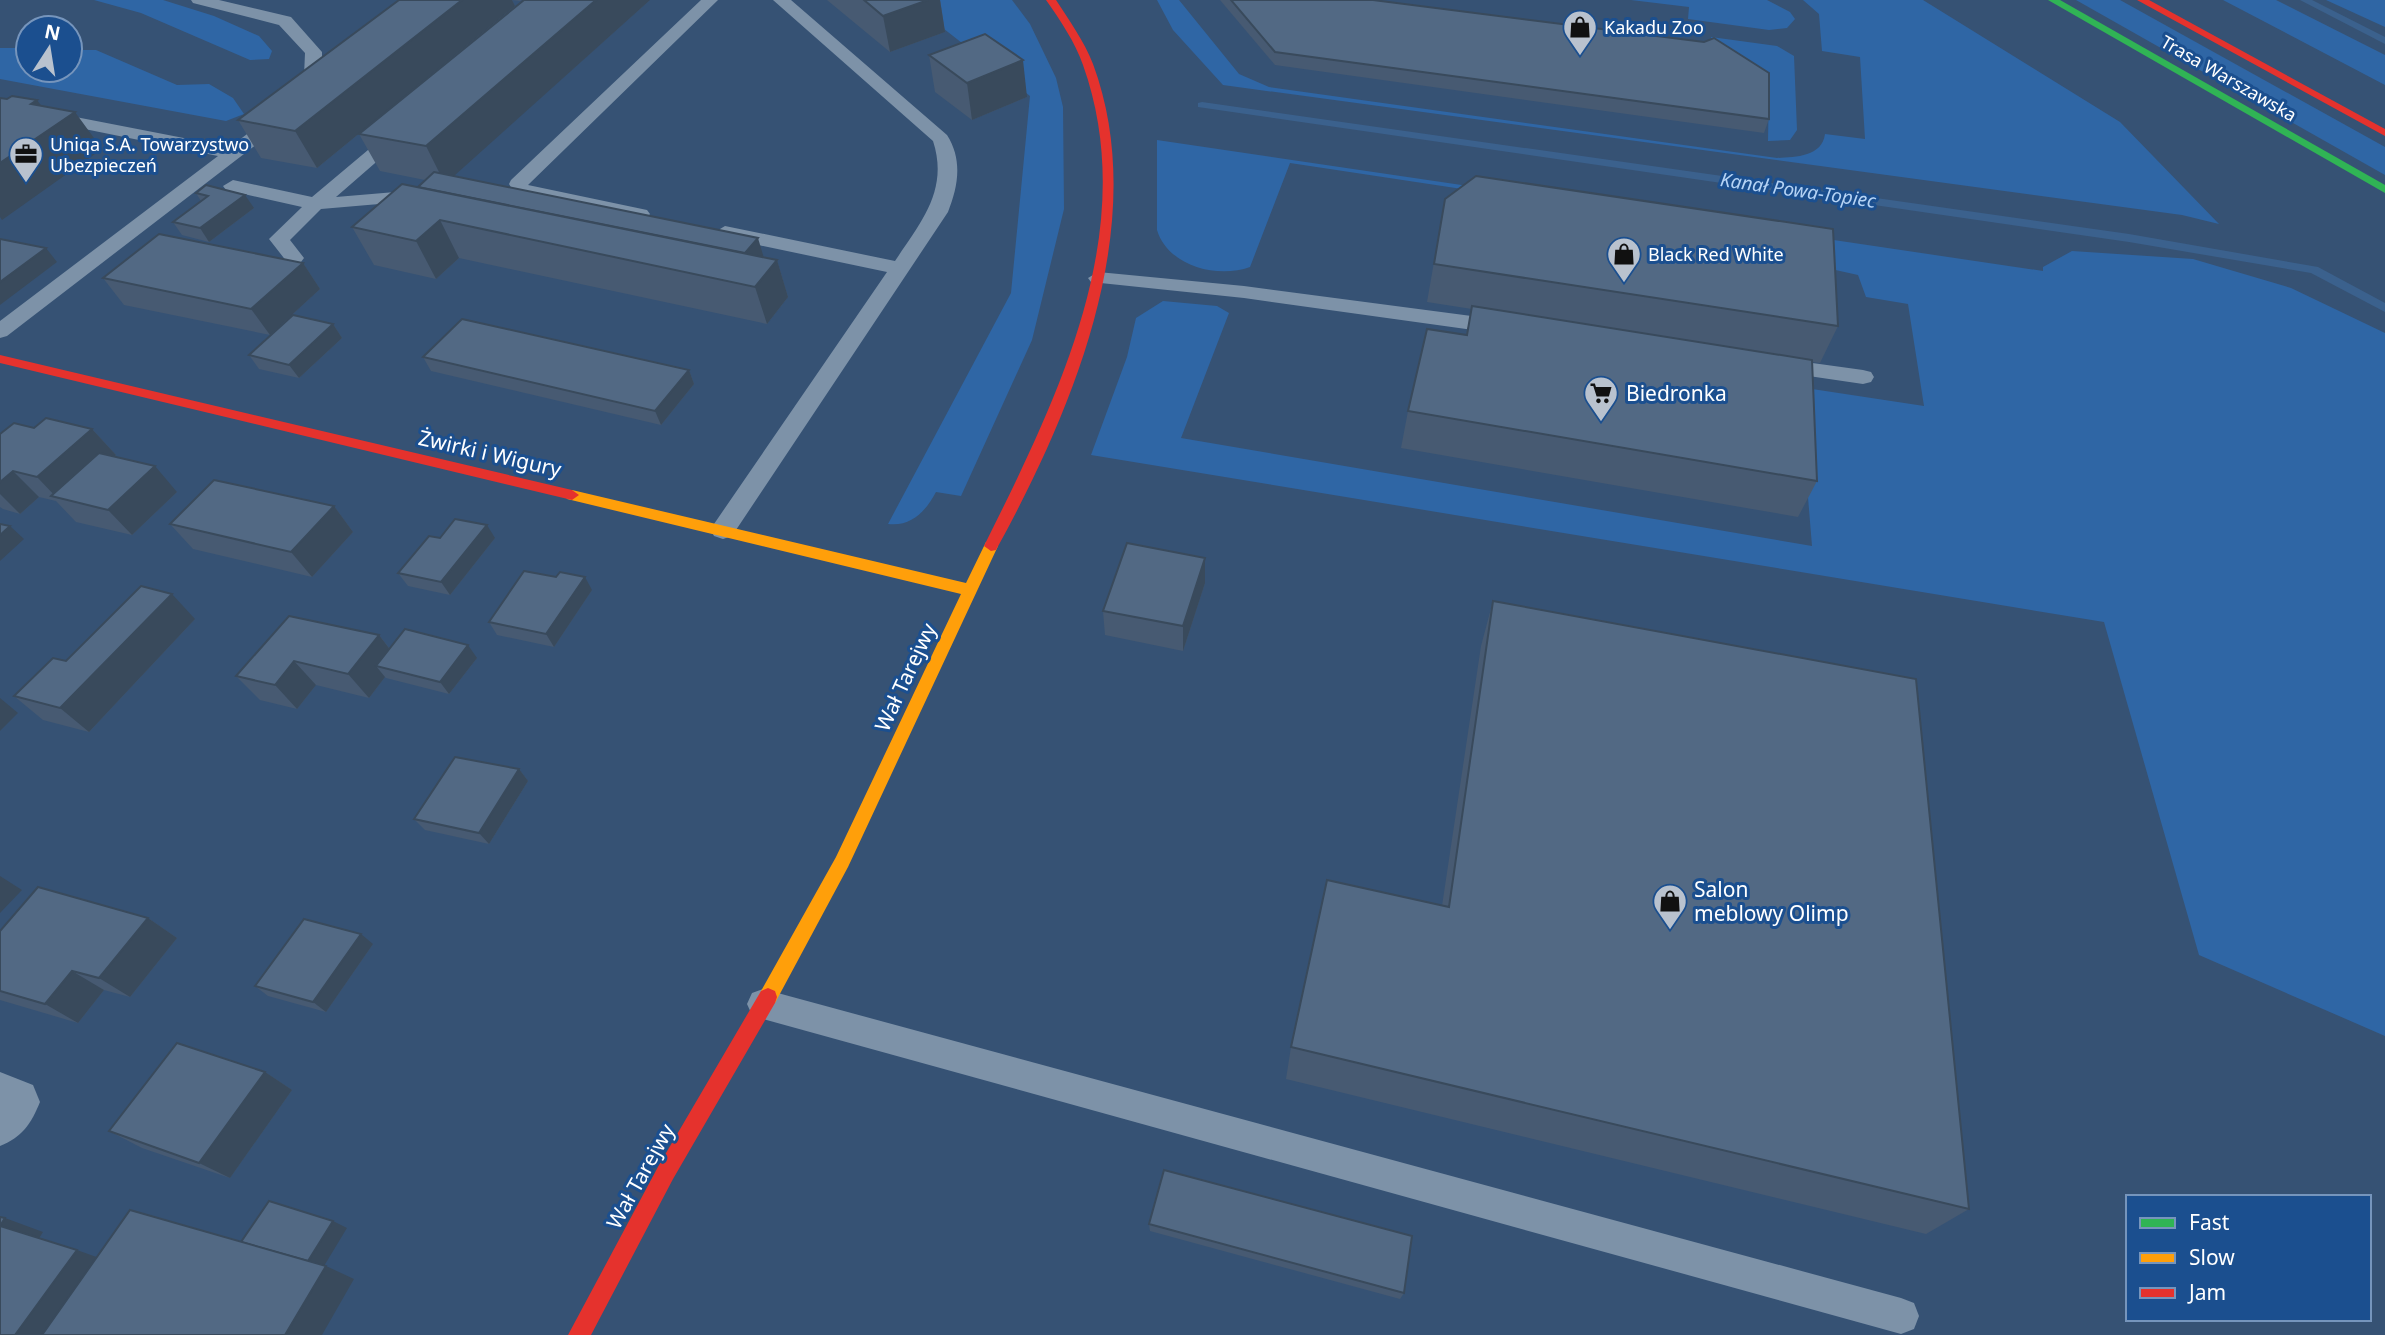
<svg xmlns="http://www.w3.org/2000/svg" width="2385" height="1335" font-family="'Noto Sans',sans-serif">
  <rect width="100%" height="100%" fill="#365274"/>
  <g fill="#2f66a5">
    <path d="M94,0H163L214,16L259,36L272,51L269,59L250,60L141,13Z"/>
    <path d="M907,0H1012L1030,24L1056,78L1063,107L1064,209L1032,340L961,496L936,492C926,511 911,527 888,524L1011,293L1030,96Z"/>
    <path d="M1157,0H1179L1239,74L1269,87L1777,158C1795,157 1822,157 1825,134L1865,139L1860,57L1822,51L1819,14L1803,0H1923L2120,122L2219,224L2182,215L1223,85L1173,30Z"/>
    <path d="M1631,0H1767L1790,12L1795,19L1787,28L1769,30L1688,19L1689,7Z"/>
    <path d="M2076,0H2120L2385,147V175Z"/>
    <path d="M2223,0H2276L2385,55V85Z"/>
    <path d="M2326,0H2385V27Z"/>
    <path d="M1711,37L1777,46L1794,56L1797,130L1790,140L1768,141L1769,86L1710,49Z"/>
    <path d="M0,48H28V70H70V50H96L177,85L209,84L233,98L244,114L226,121L0,79Z"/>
    <path d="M1157,140L2043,271V267L2072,251L2193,259L2291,288L2385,333V1036L2199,955L2104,622L1091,455L1127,357L1136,318L1163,301L1217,306L1229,313L1181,438L1812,546L1799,387L1924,406L1908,304L1866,297L1858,275L1482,192L1290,163L1250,267C1217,279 1168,266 1157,230Z"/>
  </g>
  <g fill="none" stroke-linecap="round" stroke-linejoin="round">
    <g fill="#3b618d" fill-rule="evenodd">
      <path d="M2300,0H2312L2385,37V44Z"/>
      <path d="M1202,102L2129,234L2318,267L2385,303V312L2311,273L2129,242L1198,107V103Z"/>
    </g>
    <g fill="#7d92a8" fill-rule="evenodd">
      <path d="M191,0H219L291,17L322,52V77L279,127L7,336L0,338V321L218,156L50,122L44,121L41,117L44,113L50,112L230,147L267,119L304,76L305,53L279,25L193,3Z"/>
      <path d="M701,0H718L528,185L647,210L650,214L647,218L640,220L515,194L509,184L511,180Z"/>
      <path d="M773,0H791L947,135C963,160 958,187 948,212L732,536L723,539L714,536L711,530L714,524L887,272L725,238L715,232L725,226L895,261C921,222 949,190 933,141Z"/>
      <path d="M399,128L405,129L408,133L405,137L336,197L419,190L426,192L429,196L426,200L321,209L290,240L304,258L301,262H287L269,239L302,207L226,190L223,186L233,180L312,197L393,129Z"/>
      <path d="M1098,272L1244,286L1502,320L1513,327L1502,334L1244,298L1091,282L1088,278Z"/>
      <path d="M1776,358L1863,370L1871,372L1874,377L1871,382L1863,384L1768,370L1765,365L1768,360Z"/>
      <path d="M763,989L1901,1298L1914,1303L1919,1316L1914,1329L1901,1334L763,1019L752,1015L747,1004L752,993Z"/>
    </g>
    <path fill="#7d92a8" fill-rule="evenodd" d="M0,1072L33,1085L40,1102C31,1124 22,1137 0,1146Z"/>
    <path fill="#30b455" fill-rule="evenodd" d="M2048,0H2060L2385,185V193Z"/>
    <path fill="#ff9f0a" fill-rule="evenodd" d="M572,490L966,583L986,542L991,541L998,546L848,867L775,1003L768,1006L761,1003L759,997L761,991L836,857L961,594L567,499L565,495Z"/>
    <g fill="#e5322d" fill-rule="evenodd">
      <path d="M1046,0H1056C1069,20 1084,41 1093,64C1152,223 1073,410 996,550L991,551L984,546C1057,399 1142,231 1083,65C1075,42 1060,20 1046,0Z"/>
      <path d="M2137,0H2149L2385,129V136Z"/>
      <path d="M0,355L572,490L579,495L572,500L0,363Z"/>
      <path d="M768,988L775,991L777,997L775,1003L673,1179L591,1335H568L659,1165L761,991Z"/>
    </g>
  </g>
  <g fill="#475a72">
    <path d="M399,0H522L520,1L512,0L515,6L317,168L261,158L238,120Z"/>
    <path d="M650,0L453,176L777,260L788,297L767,324L459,258L436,279L374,265L352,227L418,187L425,180L380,171L359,134Z"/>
    <path d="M827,0H940L945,32L890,52Z"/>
    <path d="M1220,0H1373L1704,42L1769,119L1764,133L1275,65Z"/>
    <path d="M929,55L1027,97L972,120L935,92Z"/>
    <path d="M196,193L254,208L209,242L182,235L173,222L201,201Z"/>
    <path d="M1445,199L1838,326L1820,363L1812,362L1817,481L1798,517L1401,448L1408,411L1466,335L1472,309L1427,302Z"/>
    <path d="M303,263L320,289L270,335L124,305L103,278Z"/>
    <path d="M333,324L342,338L299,378L259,369L249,355Z"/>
    <path d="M423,357L689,370L694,384L661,425L431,371Z"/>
    <path d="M34,428L92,429L116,455L114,457L177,492L132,535L76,522L56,501L39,497L20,514L3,509L0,507V434Z"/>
    <path d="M334,506L353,532L312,577L193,549L170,524Z"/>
    <path d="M440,538H495L450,595L408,586L398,573Z"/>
    <path d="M1205,583L1183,651L1105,635L1103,611Z"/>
    <path d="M592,590L554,647L497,635L489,622Z"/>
    <path d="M1493,601L1969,1209L1926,1234L1286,1079L1291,1047L1442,906L1481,646Z"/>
    <path d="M195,619L89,732L43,720L14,696L66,661Z"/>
    <path d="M379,635L390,649L477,658L449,694L386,678L385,677L369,698L316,685L297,709L260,700L236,676Z"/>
    <path d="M519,769L528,781L489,844L425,830L414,819Z"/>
    <path d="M148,918L177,938L130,997L104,990L78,1023L0,1000V931Z"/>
    <path d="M373,944L326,1012L268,996L255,986Z"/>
    <path d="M265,1072L292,1090L230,1178L142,1148L109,1131Z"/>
    <path d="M1149,1224L1404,1293L1400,1299L1150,1231Z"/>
  </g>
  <g fill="#394a5c">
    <path d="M462,0H512L515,6L317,168L295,131Z"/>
    <path d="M596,0H650L445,184L426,146Z"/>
    <path d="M928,0H940L945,32L890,52L883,16Z"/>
    <path d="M1023,60L1027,97L972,120L967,83Z"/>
    <path d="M37,100L56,125L75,112L102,149L2,220L0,217V163L31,104Z"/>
    <path d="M245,195L254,208L209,242L200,228Z"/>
    <path d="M440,220L459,258L436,279L416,241Z"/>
    <path d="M758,238L766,265L737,263Z"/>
    <path d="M46,248L57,262L0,305V282Z"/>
    <path d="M777,260L788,297L767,324L755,287Z"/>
    <path d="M303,263L320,289L270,335L251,309Z"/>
    <path d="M333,324L342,338L299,378L289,365Z"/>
    <path d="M689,370L694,384L661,425L655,411Z"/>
    <path d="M92,429L116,455L66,500L57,498L37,477Z"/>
    <path d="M155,466L177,492L132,535L108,510Z"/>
    <path d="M13,471L39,497L20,514L0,494V482Z"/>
    <path d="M334,506L353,532L312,577L291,552Z"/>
    <path d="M487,525L495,538L450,595L441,582Z"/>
    <path d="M10,526L24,539L0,561V535Z"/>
    <path d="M1205,558V583L1183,651V626Z"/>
    <path d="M585,577L592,590L554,647L546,634Z"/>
    <path d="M172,594L195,619L89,732L60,708Z"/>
    <path d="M379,635L398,660L376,666L385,677L369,698L348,674Z"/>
    <path d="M468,645L477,658L449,694L440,682Z"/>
    <path d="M294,661L316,685L297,709L275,685Z"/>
    <path d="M0,698L18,713L0,731Z"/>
    <path d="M519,769L528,781L489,844L479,833Z"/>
    <path d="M0,876L22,890L0,913Z"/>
    <path d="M148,918L177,938L130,997L99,978Z"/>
    <path d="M361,934L373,944L326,1012L313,1002Z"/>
    <path d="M72,971L104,990L78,1023L45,1004Z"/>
    <path d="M265,1072L292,1090L230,1178L199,1163Z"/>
    <path d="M5,1218L43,1232L38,1240L0,1226Z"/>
    <path d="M333,1221L347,1228L321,1271L306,1264Z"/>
    <path d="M77,1250L113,1263L62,1335H15Z"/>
    <path d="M326,1266L354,1279L322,1335H285Z"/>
  </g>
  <g fill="#526984" stroke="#394a5c" stroke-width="2">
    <path d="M399,0H462L295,131L238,120Z"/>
    <path d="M524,0H596L426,146L359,134Z"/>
    <path d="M864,0H928L883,16Z"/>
    <path d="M1231,0H1373L1704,42L1714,38L1769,73V119L1275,52Z"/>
    <path d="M985,34L1023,60L967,83L929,55Z"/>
    <path d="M12,96L37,100L31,104L75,112L0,163V98L7,99Z"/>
    <path d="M434,172L758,238L745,253L418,187Z"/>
    <path d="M1476,176L1833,229L1838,326L1434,264L1445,199Z"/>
    <path d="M402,184L777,260L755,287L440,220L416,241L352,227Z"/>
    <path d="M206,185L245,195L200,228L173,222L208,196L196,193Z"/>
    <path d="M159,234L303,263L251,309L103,278Z"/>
    <path d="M0,239L46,248L0,282Z"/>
    <path d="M1472,306L1812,360L1817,481L1408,411L1427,329L1467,335Z"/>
    <path d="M293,315L333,324L289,365L249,355Z"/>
    <path d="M462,319L689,370L655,411L423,357Z"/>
    <path d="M46,418L92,429L37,477L13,471L0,482V434L14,423L34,428Z"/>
    <path d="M99,453L155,466L108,510L51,496Z"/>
    <path d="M214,480L334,506L291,552L170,524Z"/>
    <path d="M455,519L487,525L441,582L398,573L429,536L440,538Z"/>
    <path d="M0,524L10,526L0,535Z"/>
    <path d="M1127,543L1205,558L1183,626L1103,611Z"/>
    <path d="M524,571L556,577L560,572L585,577L546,634L489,622Z"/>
    <path d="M141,586L172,594L60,708L14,696L53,658L66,661Z"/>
    <path d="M1493,601L1916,679L1969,1209L1291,1047L1327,880L1449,907Z"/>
    <path d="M289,616L379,635L348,674L294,661L275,685L236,676Z"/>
    <path d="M405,629L468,645L440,682L376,666Z"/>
    <path d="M455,757L519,769L479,833L414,819Z"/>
    <path d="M38,887L148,918L99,978L72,971L45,1004L0,991V931Z"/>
    <path d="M304,919L361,934L313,1002L255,986Z"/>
    <path d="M177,1043L265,1072L199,1163L109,1131Z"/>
    <path d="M1164,1170L1412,1236L1404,1293L1149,1224Z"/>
    <path d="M269,1201L333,1221L308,1261L241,1242Z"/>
    <path d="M130,1210L326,1266L285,1335H42Z"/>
    <path d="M0,1217L5,1218L0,1226Z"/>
    <path d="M0,1226L77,1250L15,1335H0Z"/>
  </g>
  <defs>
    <g id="shop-pin" transform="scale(1.75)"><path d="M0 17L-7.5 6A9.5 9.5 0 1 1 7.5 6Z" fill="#b9c2ce" stroke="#1b4f8f"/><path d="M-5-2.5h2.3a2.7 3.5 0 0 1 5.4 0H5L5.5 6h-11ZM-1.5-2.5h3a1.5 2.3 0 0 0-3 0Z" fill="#111"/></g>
    <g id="office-pin" transform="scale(1.75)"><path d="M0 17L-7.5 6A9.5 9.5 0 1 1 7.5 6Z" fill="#b9c2ce" stroke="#1b4f8f"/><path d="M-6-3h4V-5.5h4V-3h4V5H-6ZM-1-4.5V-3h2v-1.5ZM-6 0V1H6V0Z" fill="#111"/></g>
    <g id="supermarket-pin" transform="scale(1.75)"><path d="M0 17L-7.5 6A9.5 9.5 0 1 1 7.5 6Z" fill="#b9c2ce" stroke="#1b4f8f"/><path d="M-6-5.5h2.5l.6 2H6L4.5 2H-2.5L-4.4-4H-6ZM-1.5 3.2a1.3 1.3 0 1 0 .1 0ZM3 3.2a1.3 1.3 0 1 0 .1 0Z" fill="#111"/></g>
  </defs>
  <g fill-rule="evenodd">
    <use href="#shop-pin" x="1580" y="27"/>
    <use href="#office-pin" x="26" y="154"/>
    <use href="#shop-pin" x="1624" y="254"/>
    <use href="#supermarket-pin" x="1601" y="393"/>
    <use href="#shop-pin" x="1670" y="901"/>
  </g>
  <g text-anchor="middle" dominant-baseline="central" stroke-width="6" stroke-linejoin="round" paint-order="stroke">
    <g font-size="18" fill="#fff" stroke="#1b4f8f" text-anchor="start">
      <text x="1604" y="27">Kakadu Zoo</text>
      <text x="50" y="144">Uniqa S.A. Towarzystwo<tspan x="50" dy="21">Ubezpieczeń</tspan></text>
      <text x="1648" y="254">Black Red White</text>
    </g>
    <g font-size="18" fill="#fff" stroke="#1b4f8f">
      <text transform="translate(2229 78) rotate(30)">Trasa Warszawska</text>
    </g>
    <g font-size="19" font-style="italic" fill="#b5d3f5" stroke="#1b4f8f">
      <text transform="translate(1798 190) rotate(8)">Kanał Powa-Topiec</text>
    </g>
    <g font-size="21" fill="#fff" stroke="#1b4f8f" text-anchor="start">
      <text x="1626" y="393">Biedronka</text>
      <text x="1694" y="889">Salon<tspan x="1694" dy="24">meblowy Olimp</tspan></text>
    </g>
    <g font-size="21" fill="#fff" stroke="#1b4f8f">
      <text transform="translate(490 453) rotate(13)">Żwirki i Wigury</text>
      <text transform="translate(905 677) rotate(-65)">Wał Tarejwy</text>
      <text transform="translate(640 1176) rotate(-61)">Wał Tarejwy</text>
    </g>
  </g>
  <rect x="2126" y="1195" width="245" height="126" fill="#1b4f8f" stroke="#7695bc" stroke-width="2"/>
  <rect x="2140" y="1218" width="35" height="10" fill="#30b455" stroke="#7695bc" stroke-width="2"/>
  <text x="2189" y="1230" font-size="21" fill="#ffffff">Fast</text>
  <rect x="2140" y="1253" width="35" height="10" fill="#ff9f0a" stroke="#7695bc" stroke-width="2"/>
  <text x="2189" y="1265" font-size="21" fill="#ffffff">Slow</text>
  <rect x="2140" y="1288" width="35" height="10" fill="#e5322d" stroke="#7695bc" stroke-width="2"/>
  <text x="2189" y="1300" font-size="21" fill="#ffffff">Jam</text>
  <g transform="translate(49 49) rotate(12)"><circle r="33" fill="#1b4f8f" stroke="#7695bc" stroke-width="2"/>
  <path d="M0-5L12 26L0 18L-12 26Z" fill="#b9c2ce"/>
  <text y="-10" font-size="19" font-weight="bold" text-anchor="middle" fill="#ffffff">N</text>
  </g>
</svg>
